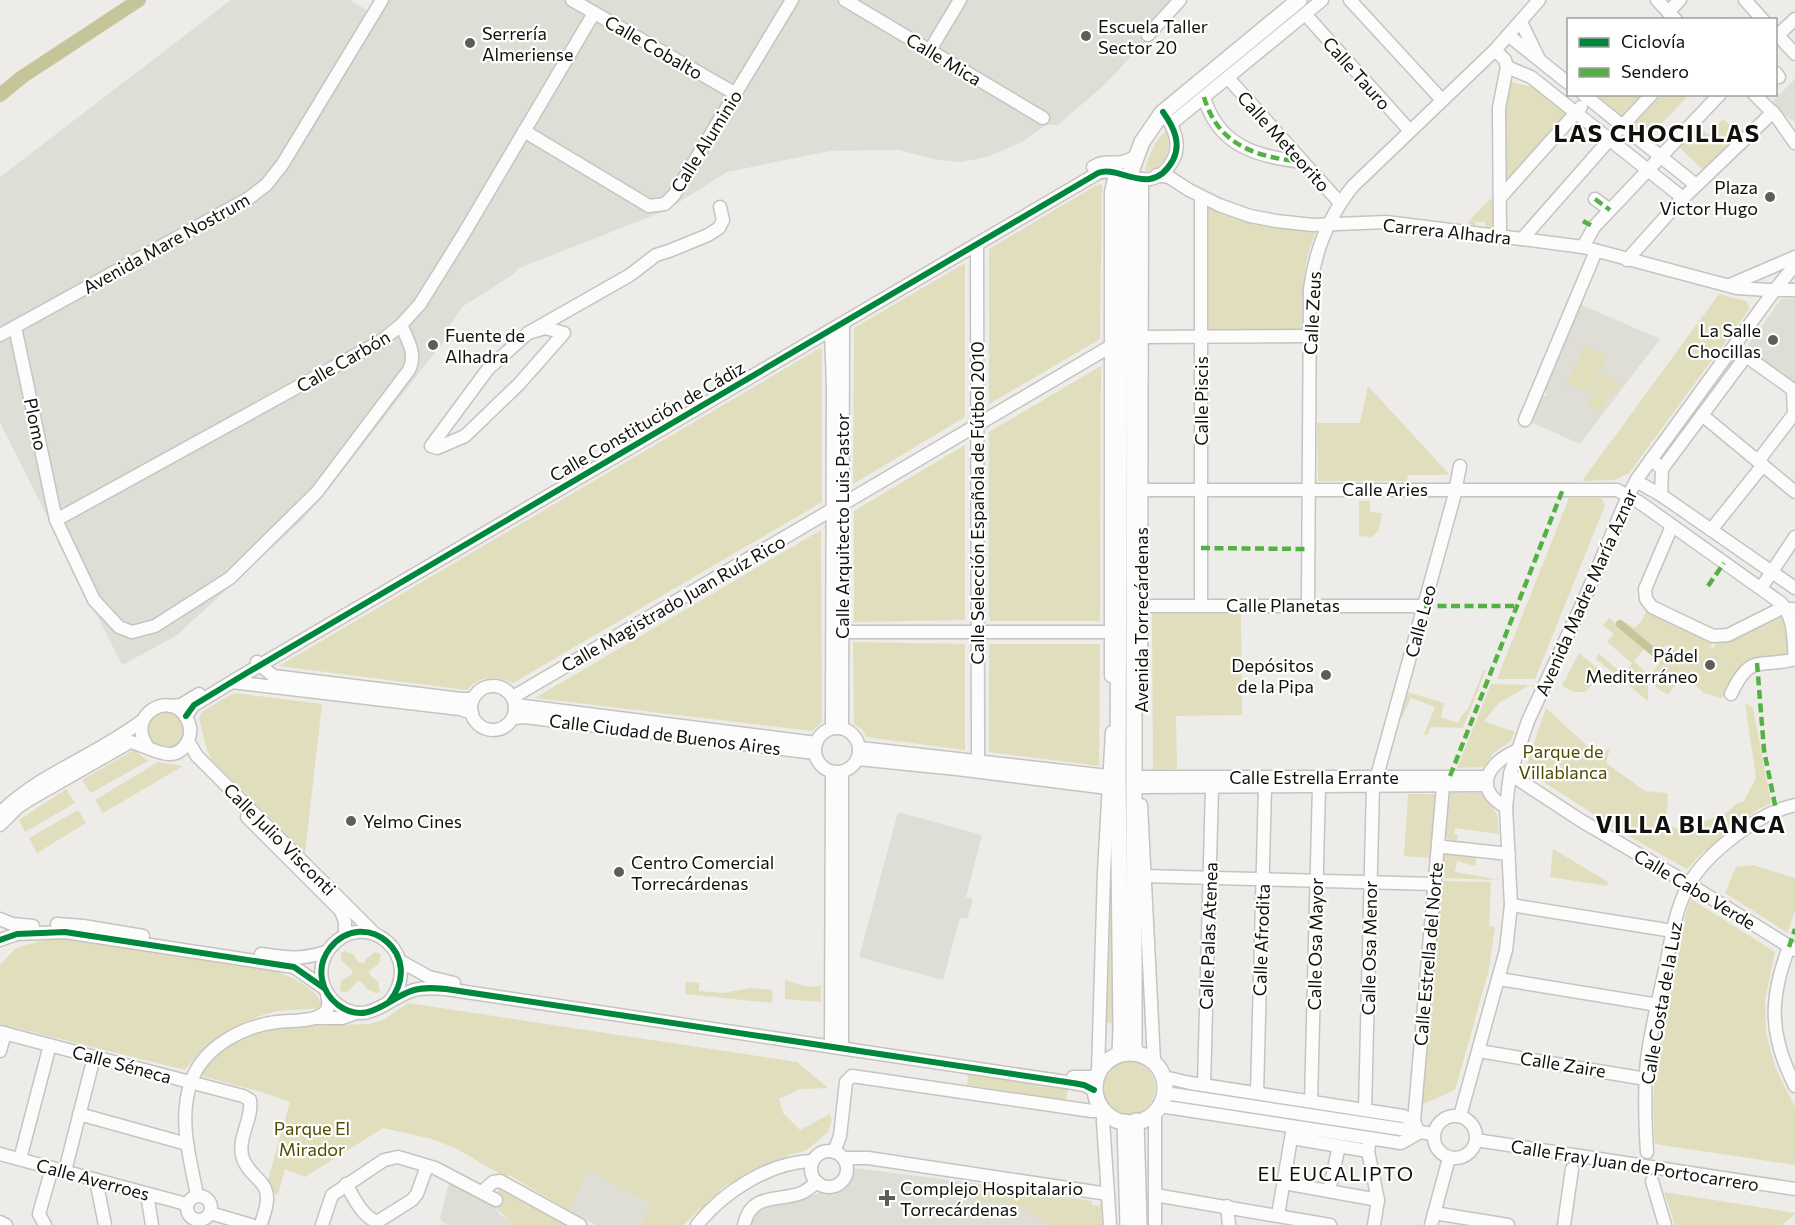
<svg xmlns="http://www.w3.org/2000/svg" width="1795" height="1225" font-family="Commissioner,sans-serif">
  <rect width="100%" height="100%" fill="#edece8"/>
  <g fill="#dfded6">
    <path d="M231,0H350L368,11L375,0H1185L1102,87L1058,125H1046L1022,142L988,157L960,162L933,159L899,150L830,151L727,172L665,211L519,268L514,274L462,307L448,328L444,341L319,501L301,521L176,636L122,665L0,423V177Z"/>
    <path d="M1795,79V122L1782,113L1772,102Z"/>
    <path d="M1795,298V385H1791L1745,349L1781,299Z"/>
    <path d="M1575,302L1660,339L1580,444L1528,421L1540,396H1546V383Z"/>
    <path d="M898,812L982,835L966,897L973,899L967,919L960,918L943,980L859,957Z"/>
    <path d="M854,1168L966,1182L974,1201L1000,1202L1019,1206L1047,1225H750L751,1219L764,1208L825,1192L834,1195L845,1186Z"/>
    <path d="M589,1171L650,1203L639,1225H596L568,1210Z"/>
    <path d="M449,1182L496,1206L499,1214L512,1221L514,1225H447L440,1219Z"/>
  </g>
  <g fill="#e0debd">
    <path d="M1511,82L1537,88L1568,114L1506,185C1503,152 1503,115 1511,82Z"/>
    <path d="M1635,94L1641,100L1624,119L1598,99L1602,95Z"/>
    <path d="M1662,95H1689L1660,125L1658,124L1645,138L1632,126Z"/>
    <path d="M1723,119L1732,127L1735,123L1745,132L1702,169L1677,145L1696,124L1708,135Z"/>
    <path d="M1166,131C1173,148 1166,168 1146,171L1145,169C1149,157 1155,139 1166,131Z"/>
    <path d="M1102,184L1100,339L989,404V249L1095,186Z"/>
    <path d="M1490,199L1493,200V226L1492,228L1485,226V222H1476L1475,225L1469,224L1468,222Z"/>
    <path d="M1207,207L1235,219L1264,226L1316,232C1302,263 1302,297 1302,331H1207Z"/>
    <path d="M965,263V417L853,484L854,328Z"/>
    <path d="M1719,294L1746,301L1750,308L1629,473L1615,480L1582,481Z"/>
    <path d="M1584,345L1607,355L1590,394L1567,384Z"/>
    <path d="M820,348L822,350V502L513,683C495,676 481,675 467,690L279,666Z"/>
    <path d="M1101,366L1100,621H990L989,614V432Z"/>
    <path d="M1602,372L1621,383L1599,412L1587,406Z"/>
    <path d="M1368,386L1448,473L1447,475H1408L1407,481H1318L1317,423H1360Z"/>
    <path d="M965,445V620L854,622V511Z"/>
    <path d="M1569,498H1601L1605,505L1535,679H1497Z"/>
    <path d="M1359,501H1370V512L1382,513L1379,530L1372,537L1359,536Z"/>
    <path d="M821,530L822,722L812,731L535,698Z"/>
    <path d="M1648,608L1716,639L1710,647L1713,648L1719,639L1781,614L1784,616L1791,654L1757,660L1732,686L1728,684L1722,698L1704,693L1684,675L1668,694C1659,691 1651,684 1651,675L1663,657L1674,666L1669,655V646L1666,645L1660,652H1657L1624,624L1626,622L1634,628L1641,622Z"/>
    <path d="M1241,612L1242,715L1176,716L1177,769L1153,770L1152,613Z"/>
    <path d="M1609,618L1645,648L1634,661L1648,675V701L1596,659L1598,653L1624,675L1632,663L1607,642L1614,634L1603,625Z"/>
    <path d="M853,642L965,644V750L866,737L862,729L854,724Z"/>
    <path d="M989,644H1100L1099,766L989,752Z"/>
    <path d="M1579,653L1598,669L1594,683L1585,692H1574L1562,686Z"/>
    <path d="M1484,669L1486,670L1463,728L1431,727L1427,735L1424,734L1435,707L1411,698L1402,717L1400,716L1407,692L1444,703L1441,717L1458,723L1462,715L1468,709Z"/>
    <path d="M1491,684L1533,685L1535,688L1530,685L1499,703L1484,721L1515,732L1510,742L1494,752L1484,767L1457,768Z"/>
    <path d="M234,693L322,704L305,853L212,760L207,750L199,718L203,711Z"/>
    <path d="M1745,703L1753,708L1771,803L1757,810L1707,851L1705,850L1687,869L1618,830L1525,770L1546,708L1598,756L1610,748L1606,763L1645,791L1666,793L1668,795L1667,814L1664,825L1682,829L1691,827L1729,811L1736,804L1744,801L1756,778Z"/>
    <circle cx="166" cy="730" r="19"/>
    <path d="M134,750L148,761L91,793L82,780Z"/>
    <path d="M158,762L183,766L103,813L95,800Z"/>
    <path d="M1112,779L1117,1024L1105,1023Z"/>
    <path d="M66,789L75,803L25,832L19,820Z"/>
    <path d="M1448,793H1482L1497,814L1499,834L1455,828L1454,834L1458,835L1457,843L1449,842V839L1446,838L1444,842Z"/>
    <path d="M1408,794H1437L1431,858L1404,856Z"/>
    <path d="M78,810L86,823L37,853L29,838Z"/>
    <path d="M1553,849L1608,882L1607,886L1550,877Z"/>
    <path d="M1444,851L1477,855L1475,866L1457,861L1455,872L1501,880L1441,878Z"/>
    <path d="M1753,865L1795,878V909L1788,933L1725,893L1736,867Z"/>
    <path d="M1441,881L1491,882L1489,926L1495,927L1489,969L1455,1090L1421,1105Z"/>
    <path d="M1691,899L1775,952L1765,1001L1766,1033L1775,1067L1795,1107V1165L1655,1144L1653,1103L1656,1066L1687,910Z"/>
    <path d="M55,937L145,949L276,971C292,978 314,986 321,1003L319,1008C304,1010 288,1009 273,1012C239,1021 206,1041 185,1070L0,1024V965L16,948Z"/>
    <path d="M345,951L353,954L359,963H364L366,959L375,952L381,955L379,964L369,971L370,975L378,982L380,992L375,993L366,988L362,982L358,981L347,992L340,991L341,981L352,974V970L341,960V953Z"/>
    <path d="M785,980L808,987L821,986V1002L785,999Z"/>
    <path d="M686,982L699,983V991L723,993L751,988L773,990L772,1003L685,994Z"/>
    <path d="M408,1003L797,1062L828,1088L801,1089L779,1099L783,1113L800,1130L830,1114L832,1120L828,1132L820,1139L805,1151L788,1155L725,1186L683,1225H639L650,1203L589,1171L568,1210L509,1175L507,1178L457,1149L432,1139L383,1128L305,1177L285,1169L278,1195L272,1193L268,1180L290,1102L262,1092L194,1074L213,1050L275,1022L307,1026L369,1024L383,1020Z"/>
    <circle cx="1128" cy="1088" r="27"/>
    <path d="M966,1074L1068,1088L1066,1100L967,1085L968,1077Z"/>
    <path d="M966,1182L1092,1201V1205L1099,1206L1101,1203L1102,1225H1047L1019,1206L1000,1202H974Z"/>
    <path d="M501,1185L569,1225H514C510,1217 501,1216 496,1206L498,1204L497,1194Z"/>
    <path d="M1664,1192L1795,1213V1214L1782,1225H1675Z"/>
  </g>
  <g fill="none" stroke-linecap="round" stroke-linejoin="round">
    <path stroke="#c6c49b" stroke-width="8" d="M1620,624L1656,654L1666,653"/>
    <path stroke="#c6c49b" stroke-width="14" d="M0,95L22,77L139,0"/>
    <g stroke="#c5c4c1" stroke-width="15">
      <g id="minor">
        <path d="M572,0L736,94"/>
        <path d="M845,0L1043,118"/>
        <path d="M1350,0L1442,100"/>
        <path d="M1657,0L1676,20"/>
        <path d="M1745,0L1763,20"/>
        <path d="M1668,12L1680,0"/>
        <path d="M1305,14L1410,131"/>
        <path d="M1521,22L1538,57"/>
        <path d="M1776,33L1795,54"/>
        <path d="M1148,35L1180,0"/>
        <path d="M1508,35L1568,83"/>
        <path d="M1776,37L1795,19"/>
        <path d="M930,50L960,0"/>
        <path d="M1495,50L1505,60L1507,67L1499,108L1500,237"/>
        <path d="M1507,67L1531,77L1683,198"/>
        <path d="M1776,73L1779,77"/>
        <path d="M1228,78L1340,203"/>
        <path d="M1583,94L1696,185"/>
        <path d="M1754,94L1776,116L1795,143"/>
        <path d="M1204,97C1218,146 1257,157 1303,162"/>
        <path d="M1171,124L1322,0"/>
        <path d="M524,131L649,206L665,204L674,195L792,0"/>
        <path d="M1093,167C1109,157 1117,169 1136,156"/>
        <path d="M1157,175L1169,177L1189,190L1219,205L1250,216L1276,221L1313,225L1386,222L1522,239L1583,247L1737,288L1768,290H1795"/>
        <path d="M1201,197V605"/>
        <path d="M1500,198L1581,107"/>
        <path d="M1595,199L1610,210"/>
        <path d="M1522,239L1610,139L1652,94"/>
        <path d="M977,245L978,762"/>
        <path d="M1583,247L1594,227L1720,94"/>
        <path d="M1627,260L1678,203L1773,112"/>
        <path d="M1730,285L1795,257"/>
        <path d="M15,327L56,520L94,600L119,627L132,632L155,626L230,578L317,492L409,370C417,354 408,341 401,325"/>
        <path d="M831,330L833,387L832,728"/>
        <path d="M528,333L545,328L564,333L519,384L465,436L437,448L431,446L488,369L528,333L630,275L656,255L669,251L708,235L719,228L723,220L720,207"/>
        <path d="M0,335L249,198L266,185L282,165L382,0"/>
        <path d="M1142,337L1310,336"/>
        <path d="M1702,415L1795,492"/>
        <path d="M1525,420L1596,251"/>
        <path d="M1651,459L1662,469L1661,495L1795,588"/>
        <path d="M1758,461L1794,414L1793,391"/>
        <path d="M1662,469L1746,356L1795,391"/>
        <path d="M1636,481L1661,495"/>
        <path d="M1142,490H1617L1639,502L1781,603C1795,618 1793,640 1795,660"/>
        <path d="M843,504L1111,346"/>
        <path d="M56,520L381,341L401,325L420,304L463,235L594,13"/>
        <path d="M1672,526L1645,589L1646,599L1652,607L1713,636L1728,635L1780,609H1792"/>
        <path d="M1711,530L1763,465"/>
        <path d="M1761,588L1795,537"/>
        <path d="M1308,605L1310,289C1315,250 1329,216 1353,186L1495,50L1539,0"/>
        <path d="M1142,606H1424"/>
        <path d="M843,632H1111"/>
        <path d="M257,662L273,676L461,699H473"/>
        <path d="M1111,676V192L1115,174"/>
        <path d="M1141,676L1142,179"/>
        <path d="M232,682L460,709L472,713"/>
        <circle cx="493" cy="708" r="22"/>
        <path d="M1731,694C1751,652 1758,669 1795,659"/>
        <path d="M513,697L833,509"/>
        <path d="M516,705L816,743"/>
        <path d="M171,706L181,705L199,694"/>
        <path d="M186,716L194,705L245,674L1098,173C1119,164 1151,200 1173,160C1182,143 1173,126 1163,112"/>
        <path d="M514,718L525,717L815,753"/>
        <circle cx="837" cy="750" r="22"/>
        <path d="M842,728L843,324"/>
        <path d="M188,741L197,756L375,934"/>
        <path d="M860,748L1108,776"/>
        <path d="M858,759L957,769L1108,788"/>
        <path d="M842,772V1041"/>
        <path d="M1510,774L1580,820L1689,884L1795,950"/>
        <path d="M1377,776L1454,497L1460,466"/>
        <path d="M1141,777H1487"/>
        <path d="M1141,787L1486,785"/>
        <path d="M1141,805L1154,1061"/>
        <path d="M1506,807C1472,789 1488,763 1516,751"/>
        <path d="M0,813C40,773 98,755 143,720"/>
        <path d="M247,817L341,911L345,922V935"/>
        <path d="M0,825L18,807L32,798L130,742C149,745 174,768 188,741C191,734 191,726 187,719C172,688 124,715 148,747"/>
        <path d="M1444,847L1509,854"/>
        <path d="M1144,876L1434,884"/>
        <path d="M1511,905L1673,931"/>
        <path d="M0,919L12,924L33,926"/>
        <path d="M57,924L83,926L143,936"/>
        <path d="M0,940L17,934L65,932L294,967L324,988"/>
        <path d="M1789,947C1769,999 1769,1035 1795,1086"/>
        <path d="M261,954C287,958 301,960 326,952"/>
        <path d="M400,961L429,977L454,983"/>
        <path d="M1499,979L1658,1005"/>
        <path d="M389,1002C427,956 365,905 330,948C323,957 320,968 322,979C324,990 329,998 338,1005C368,1027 387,998 414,990C425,987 435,988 446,989L1073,1083L1084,1085L1094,1090"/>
        <path d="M315,1018H342L356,1013"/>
        <path d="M0,1032L243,1096L250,1100C253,1120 236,1139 243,1159C251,1180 272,1180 266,1207C264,1214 263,1220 260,1225"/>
        <path d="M831,1040L832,772"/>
        <path d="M0,1051L5,1033"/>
        <path d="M1479,1051L1646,1079"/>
        <path d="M1098,1072L1104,872L1112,732"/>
        <path d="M1073,1077H1095"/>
        <path d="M1164,1077L1190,1083L1403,1116L1414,1121L1416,1126"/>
        <path d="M1204,1085L1212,787"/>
        <path d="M1165,1093L1433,1134"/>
        <path d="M1257,1093L1265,787"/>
        <path d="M1311,1101L1319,786"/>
        <path d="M1160,1106L1395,1142L1401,1143L1420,1132"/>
        <path d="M1365,1110L1373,786"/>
        <path d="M1105,1113L1103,1116V1121L1110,1225"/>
        <path d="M79,1114L187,1144"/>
        <circle cx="1455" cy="1137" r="21"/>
        <path d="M1460,1116L1506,950L1511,905L1506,807L1510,774L1528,721L1584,600L1628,496L1637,479L1774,291L1795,265"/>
        <path d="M1414,1121L1443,786"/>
        <path d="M1292,1138L1368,1151"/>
        <path d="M1370,1138L1368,1151L1378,1200L1374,1225"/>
        <path d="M1476,1140L1795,1189"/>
        <circle cx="829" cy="1169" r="18"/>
        <path d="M834,1152L840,1136L846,1082L852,1076L1092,1111H1103"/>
        <path d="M1647,1152C1645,1121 1644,1091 1647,1060C1651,1028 1659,997 1666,966C1671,939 1675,911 1688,886C1706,853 1758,813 1795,805"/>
        <path d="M0,1154L186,1204"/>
        <path d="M843,1158H868L1108,1194"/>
        <path d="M20,1159L50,1045"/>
        <path d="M65,1171L94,1057"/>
        <path d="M96,1180L105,1225"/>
        <path d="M1652,1181L1665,1225"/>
        <path d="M1284,1183L1378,1200"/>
        <path d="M346,1184C354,1198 361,1215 377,1222L412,1200L417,1194L427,1166"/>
        <path d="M1329,1191L1339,1146"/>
        <path d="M482,1192L493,1182L500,1181L580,1225"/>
        <path d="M147,1194L152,1225"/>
        <path d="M197,1195C190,1158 178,1119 191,1082C203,1047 243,1026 277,1022C292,1020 315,1023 326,1011C330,1006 328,1000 327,994"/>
        <path d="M1155,1195L1330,1225"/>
        <circle cx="199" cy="1208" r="12"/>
        <path d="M1227,1206L1229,1225"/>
        <path d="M210,1213L251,1225"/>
        <path d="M1434,1213L1508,1225"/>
        <path d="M1278,1215L1293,1127"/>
        <path d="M0,1222L6,1225"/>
        <path d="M45,1225L39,1214L52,1168"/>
        <path d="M322,1225L332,1195L384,1160L398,1157L435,1168L496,1200"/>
        <path d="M697,1225C723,1192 770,1162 812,1161"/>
        <path d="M744,1225C751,1192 778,1202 801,1193C807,1191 812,1186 817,1182"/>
        <path d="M1155,1225V1112"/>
        <path d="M1431,1225L1449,1158"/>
        <path d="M1564,1225L1572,1169"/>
      </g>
    </g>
    <g stroke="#c5c4c1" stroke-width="18">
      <g id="major">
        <path d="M1129,177L1134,185V1053"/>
        <circle cx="1130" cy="1088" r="35"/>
        <path d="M1120,1054L1121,1028L1118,774L1120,187L1122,182L1129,177L1142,142L1162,113L1299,0"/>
        <path d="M1136,1121L1139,1225"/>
        <path d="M1125,1122L1128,1225"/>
      </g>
    </g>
    <use href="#minor" stroke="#fcfcfc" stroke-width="12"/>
    <use href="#major" stroke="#fcfcfc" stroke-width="15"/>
    <g stroke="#54b144" stroke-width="4.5" stroke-dasharray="9 4.5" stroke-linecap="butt">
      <path d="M1726,20L1727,18"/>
      <path d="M1204,97C1218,146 1257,157 1303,162"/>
      <path d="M1595,199L1610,210"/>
      <path d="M1583,221L1594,227"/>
      <path d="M1201,548L1308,549"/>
      <path d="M1708,586L1724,563"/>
      <path d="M1424,606H1517"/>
      <path d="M1757,663L1764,750L1776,810"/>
      <path d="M1450,776L1563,489"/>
      <path d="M1789,947L1795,929"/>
    </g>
    <g stroke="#fffffe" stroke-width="10">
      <g id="cycleway">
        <path d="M186,716L194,705L245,674L1098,173C1119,164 1151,200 1173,160C1182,143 1173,126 1163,112"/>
        <path d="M0,940L17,934L65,932L294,967L324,988"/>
        <path d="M389,1002C427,956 365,905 330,948C323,957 320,968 322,979C324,990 329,998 338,1005C368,1027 387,998 414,990C425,987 435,988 446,989L1073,1083L1084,1085L1094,1090"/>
      </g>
    </g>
    <use href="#cycleway" stroke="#00873e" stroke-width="6"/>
  </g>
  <g fill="#5d5d5a" stroke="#fffffe" stroke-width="2">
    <circle cx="1086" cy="36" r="6"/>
    <circle cx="470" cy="43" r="6"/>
    <circle cx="1770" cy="197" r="6"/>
    <circle cx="1773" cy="340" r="6"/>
    <circle cx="433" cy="345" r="6"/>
    <circle cx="1710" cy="665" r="6"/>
    <circle cx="1326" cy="675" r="6"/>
    <circle cx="351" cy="821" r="6"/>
    <circle cx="619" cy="872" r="6"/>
    <path d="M884 1189h6v6h6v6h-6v6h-6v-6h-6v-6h6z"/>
  </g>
  <g text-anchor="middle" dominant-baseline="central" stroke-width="4.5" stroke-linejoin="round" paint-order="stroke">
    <g font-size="18" fill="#10100e" stroke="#fffffe" text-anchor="start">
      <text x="1098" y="26">Escuela Taller<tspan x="1098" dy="21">Sector 20</tspan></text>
      <text x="482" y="33">Serrería<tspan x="482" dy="21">Almeriense</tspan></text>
      <text x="1758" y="187" text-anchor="end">Plaza<tspan x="1758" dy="21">Victor Hugo</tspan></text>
      <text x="1761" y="330" text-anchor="end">La Salle<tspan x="1761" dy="21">Chocillas</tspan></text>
      <text x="445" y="335">Fuente de<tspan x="445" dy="21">Alhadra</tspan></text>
      <text x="1698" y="655" text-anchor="end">Pádel<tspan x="1698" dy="21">Mediterráneo</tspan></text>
      <text x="1314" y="665" text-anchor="end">Depósitos<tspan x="1314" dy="21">de la Pipa</tspan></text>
      <text x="363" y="821">Yelmo Cines</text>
      <text x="631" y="862">Centro Comercial<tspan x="631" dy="21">Torrecárdenas</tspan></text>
      <text x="900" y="1188">Complejo Hospitalario<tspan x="900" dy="21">Torrecárdenas</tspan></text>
    </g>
    <g font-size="18" fill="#10100e" stroke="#fffffe">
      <text transform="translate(654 47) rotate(30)">Calle Cobalto</text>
      <text transform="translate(944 59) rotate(31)">Calle Mica</text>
      <text transform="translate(1357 73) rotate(48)">Calle Tauro</text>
      <text transform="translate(706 141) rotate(-58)">Calle Aluminio</text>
      <text transform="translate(1284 141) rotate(48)">Calle Meteorito</text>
      <text transform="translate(1447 231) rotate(6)">Carrera Alhadra</text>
      <text transform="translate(166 243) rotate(-29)">Avenida Mare Nostrum</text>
      <text transform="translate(1312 313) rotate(-87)">Calle Zeus</text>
      <text transform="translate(343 361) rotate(-30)">Calle Carbón</text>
      <text transform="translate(1201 401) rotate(-90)">Calle Piscis</text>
      <text transform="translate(647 421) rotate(-30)">Calle Constitución de Cádiz</text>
      <text transform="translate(36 424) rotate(78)">Plomo</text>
      <text x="1385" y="489">Calle Aries</text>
      <text transform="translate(977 503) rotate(-90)">Calle Selección Española de Fútbol 2010</text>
      <text transform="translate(842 526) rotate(-90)">Calle Arquitecto Luis Pastor</text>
      <text transform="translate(1586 592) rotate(-66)">Avenida Madre María Aznar</text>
      <text transform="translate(673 603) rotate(-30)">Calle Magistrado Juan Ruíz Rico</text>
      <text x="1283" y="605">Calle Planetas</text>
      <text transform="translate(1141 620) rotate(-90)">Avenida Torrecárdenas</text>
      <text transform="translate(1420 621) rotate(-75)">Calle Leo</text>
      <text transform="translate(665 734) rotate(7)">Calle Ciudad de Buenos Aires</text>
      <text x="1314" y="777">Calle Estrella Errante</text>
      <text transform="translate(280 839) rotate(45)">Calle Julio Visconti</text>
      <text transform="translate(1695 889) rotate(31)">Calle Cabo Verde</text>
      <text transform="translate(1208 936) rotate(-88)">Calle Palas Atenea</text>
      <text transform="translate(1261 940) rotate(-88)">Calle Afrodita</text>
      <text transform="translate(1315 944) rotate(-89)">Calle Osa Mayor</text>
      <text transform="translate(1369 948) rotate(-89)">Calle Osa Menor</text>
      <text transform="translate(1428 954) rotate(-85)">Calle Estrella del Norte</text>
      <text transform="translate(1661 1003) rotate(-80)">Calle Costa de la Luz</text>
      <text transform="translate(122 1064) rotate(15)">Calle Séneca</text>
      <text transform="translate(1563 1064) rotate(9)">Calle Zaire</text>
      <text transform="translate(1635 1165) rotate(9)">Calle Fray Juan de Portocarrero</text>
      <text transform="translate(93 1179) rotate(15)">Calle Averroes</text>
    </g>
    <g font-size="18" fill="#504b03" stroke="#fffffe">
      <text x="1563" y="751">Parque de<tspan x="1563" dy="21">Villablanca</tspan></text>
      <text x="312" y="1128">Parque El<tspan x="312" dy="21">Mirador</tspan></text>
    </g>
    <g font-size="20" letter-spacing="1.5" fill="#10100e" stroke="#fffffe">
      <text x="1336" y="1173">EL EUCALIPTO</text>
    </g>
    <g font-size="24" font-weight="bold" letter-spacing="1.5" fill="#10100e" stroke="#fffffe">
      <text x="1657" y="132">LAS CHOCILLAS</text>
      <text x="1691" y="823">VILLA BLANCA</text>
    </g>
  </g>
  <rect x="1567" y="18" width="210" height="78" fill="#fffffe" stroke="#9f9f9e" stroke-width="1.5"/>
  <rect x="1579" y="38" width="30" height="9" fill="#00873e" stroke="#9f9f9e" stroke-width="1.5"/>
  <text x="1621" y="48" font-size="18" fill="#10100e">Ciclovía</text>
  <rect x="1579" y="68" width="30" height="9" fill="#54b144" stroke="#9f9f9e" stroke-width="1.5"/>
  <text x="1621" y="78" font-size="18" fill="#10100e">Sendero</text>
</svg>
